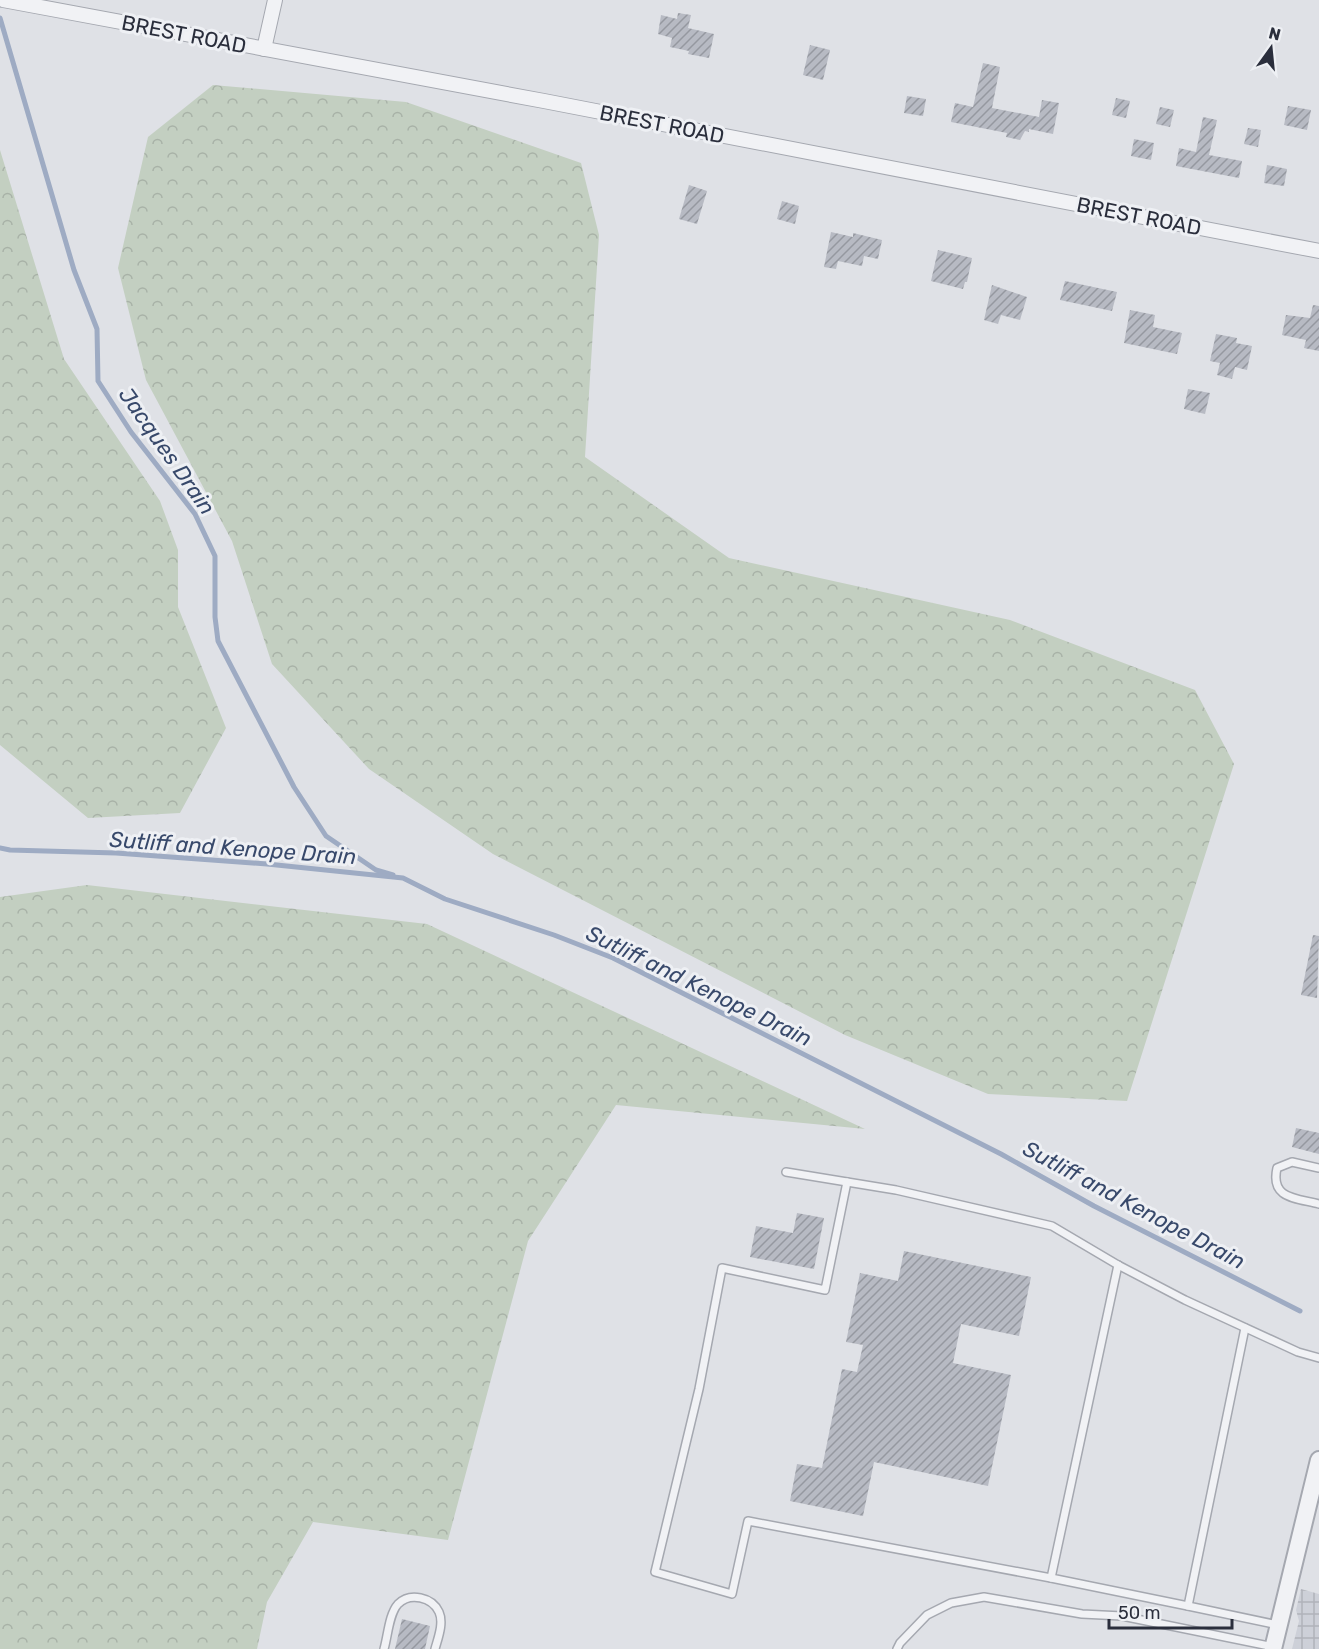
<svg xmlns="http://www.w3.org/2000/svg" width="1319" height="1649" font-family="Rubik,sans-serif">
  <defs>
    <pattern id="industrial-grid" width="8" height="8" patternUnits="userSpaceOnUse" patternTransform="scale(1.5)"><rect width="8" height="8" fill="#cdd0d8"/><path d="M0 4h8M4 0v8" fill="none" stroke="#b0b3ba"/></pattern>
    <pattern id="forest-crowns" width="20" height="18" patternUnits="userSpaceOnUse" patternTransform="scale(1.5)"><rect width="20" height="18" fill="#c3cfc1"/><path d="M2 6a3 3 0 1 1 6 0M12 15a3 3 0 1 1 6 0" fill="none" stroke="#a8b2a7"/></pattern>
    <pattern id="building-hatch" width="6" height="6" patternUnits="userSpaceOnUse" patternTransform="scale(1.5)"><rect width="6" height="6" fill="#b7bac3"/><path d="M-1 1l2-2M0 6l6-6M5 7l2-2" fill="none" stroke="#9598a0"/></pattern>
  </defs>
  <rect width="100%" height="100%" fill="#dfe1e6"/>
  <path fill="url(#industrial-grid)" d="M1301,1589L1319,1594V1649H1292L1299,1621L1296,1610Z"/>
  <g fill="url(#forest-crowns)">
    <path d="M213,85L406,102L581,163L599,235L585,457L729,558L1010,620L1195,690L1234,764L1127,1101L988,1094L845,1035L493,854L369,769L272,664L232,541L146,380L118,268L148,137Z"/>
    <path d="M0,150L64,359L160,501L178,550V607L226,728L180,813L88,818L0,745Z"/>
    <path d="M87,885L427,924L865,1129L616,1105L528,1241L448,1540L313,1522L267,1602L257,1649H0V897Z"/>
  </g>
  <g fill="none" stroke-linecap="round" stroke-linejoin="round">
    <g stroke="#9eabc3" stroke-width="5">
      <path d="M0,18L74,270L97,329L98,381L131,432L195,514L215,556V617L218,641L294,787L326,836L376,870L393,875"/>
      <path d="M0,848L10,850L116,853L267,864L403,878L445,899L554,935L613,958L1001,1154L1094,1206L1300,1311"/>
    </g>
  </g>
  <g fill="url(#building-hatch)">
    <path d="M678,13L691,15L688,28L714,34L709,58L688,54L689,51L670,47L672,38L658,34L661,15L677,19Z"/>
    <path d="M810,45L830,50L823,80L803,75Z"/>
    <path d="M983,63L1000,67L992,108L1039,117L1042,100L1059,103L1053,134L1029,129V132L1025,131L1020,140L1006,137L1007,133L951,122L955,103L973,107Z"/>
    <path d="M907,96L926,99L923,116L904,113Z"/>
    <path d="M1116,98L1130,101L1126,118L1112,115Z"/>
    <path d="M1288,106L1311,110L1307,130L1284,125Z"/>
    <path d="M1160,107L1174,110L1170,127L1156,124Z"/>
    <path d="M1203,117L1217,120L1209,155L1242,161L1239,178L1176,166L1179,148L1196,152Z"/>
    <path d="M1248,128L1261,130L1258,147L1244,144Z"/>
    <path d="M1134,139L1154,143L1151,160L1131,156Z"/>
    <path d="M1267,165L1287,169L1284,186L1264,183Z"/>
    <path d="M689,185L707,191L697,224L679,219Z"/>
    <path d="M782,201L799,206L795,224L777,219Z"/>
    <path d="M831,232L853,237V233L882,240L878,259L864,256L862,266L838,261L836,269L824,267Z"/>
    <path d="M938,250L972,258L967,282H965L963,289L931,281Z"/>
    <path d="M1065,281L1117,292L1112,311L1060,300Z"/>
    <path d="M992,285L1027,297L1020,320L1001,315L998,324L984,320Z"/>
    <path d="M1313,305L1319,306V351L1304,348L1306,340L1282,335L1286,315L1310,318Z"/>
    <path d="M1130,310L1155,315L1153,327L1182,333L1177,354L1124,343Z"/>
    <path d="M1216,334L1237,338L1236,343L1252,346L1247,370L1235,367L1232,379L1217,375L1220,363L1210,361Z"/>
    <path d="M1188,389L1210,393L1205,414L1184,409Z"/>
    <path d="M1313,935L1319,936L1317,998L1301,995Z"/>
    <path d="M1296,1128L1319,1133V1154L1292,1147Z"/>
    <path d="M797,1213L824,1218L814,1269L750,1257L756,1226L793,1233Z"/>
    <path d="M904,1251L1031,1277L1019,1336L961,1324L953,1363L1011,1375L988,1486L874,1462L863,1516L790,1501L797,1464L822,1468L842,1369L857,1372L863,1345L846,1342L860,1273L898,1281Z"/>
    <path d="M402,1619L430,1626L425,1649H395Z"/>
  </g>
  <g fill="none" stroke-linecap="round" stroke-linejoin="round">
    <g stroke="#a5a8b0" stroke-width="10">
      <g id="service">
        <path d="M1319,1168L1292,1162L1277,1168C1270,1199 1296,1198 1319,1204"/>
        <path d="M786,1172L896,1190L1052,1226L1118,1265L1185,1300L1298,1352L1319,1358"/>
        <path d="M847,1182L825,1290L722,1268L699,1389L655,1572L732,1594L748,1521L1051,1578"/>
        <path d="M1118,1265L1051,1578L1188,1606"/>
        <path d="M1245,1328L1188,1606L1278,1625"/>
        <path d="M384,1649C388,1635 389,1614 398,1604C410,1592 432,1597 439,1612C444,1623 438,1638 435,1649"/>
        <path d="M897,1649L900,1643L927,1615L951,1603L984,1597L1082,1614L1122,1616L1274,1647"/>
      </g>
    </g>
    <g stroke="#a5a8b0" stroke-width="16">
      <g id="minor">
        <path d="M3,0L544,101L1319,251"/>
        <path d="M264,49L275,0"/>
      </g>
    </g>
    <g stroke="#a5a8b0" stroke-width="20">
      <path id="tertiary" d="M1273,1649L1319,1460"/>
    </g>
    <use href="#service" stroke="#f1f2f5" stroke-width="7"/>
    <use href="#minor" stroke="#f1f2f5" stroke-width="14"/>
    <use href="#tertiary" stroke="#f1f2f5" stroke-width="16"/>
  </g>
  <g text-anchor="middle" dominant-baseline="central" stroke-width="6" stroke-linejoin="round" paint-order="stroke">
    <g font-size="21" fill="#2a2e3c" stroke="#eef0f4">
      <text transform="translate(184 34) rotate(11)">BREST ROAD</text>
      <text transform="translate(662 124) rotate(11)">BREST ROAD</text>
      <text transform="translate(1139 216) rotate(11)">BREST ROAD</text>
    </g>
    <g font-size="22" font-style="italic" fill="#38496b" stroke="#eef0f4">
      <text transform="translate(167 451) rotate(55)">Jacques Drain</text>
      <text transform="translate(233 848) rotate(4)">Sutliff and Kenope Drain</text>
      <text transform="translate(699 986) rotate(26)">Sutliff and Kenope Drain</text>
      <text transform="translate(1134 1205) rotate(28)">Sutliff and Kenope Drain</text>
    </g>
  </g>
  <g transform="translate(1271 48) rotate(15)" stroke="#eef0f4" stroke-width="4.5" paint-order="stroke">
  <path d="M0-4.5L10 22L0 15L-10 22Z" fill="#2a2e3c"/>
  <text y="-9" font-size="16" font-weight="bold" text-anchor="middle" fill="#2a2e3c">N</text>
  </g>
  <path d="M1109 1619v9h123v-9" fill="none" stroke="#2a2e3c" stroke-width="3"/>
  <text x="1118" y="1619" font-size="18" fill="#2a2e3c" stroke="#eef0f4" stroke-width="4.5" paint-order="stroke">50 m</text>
</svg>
